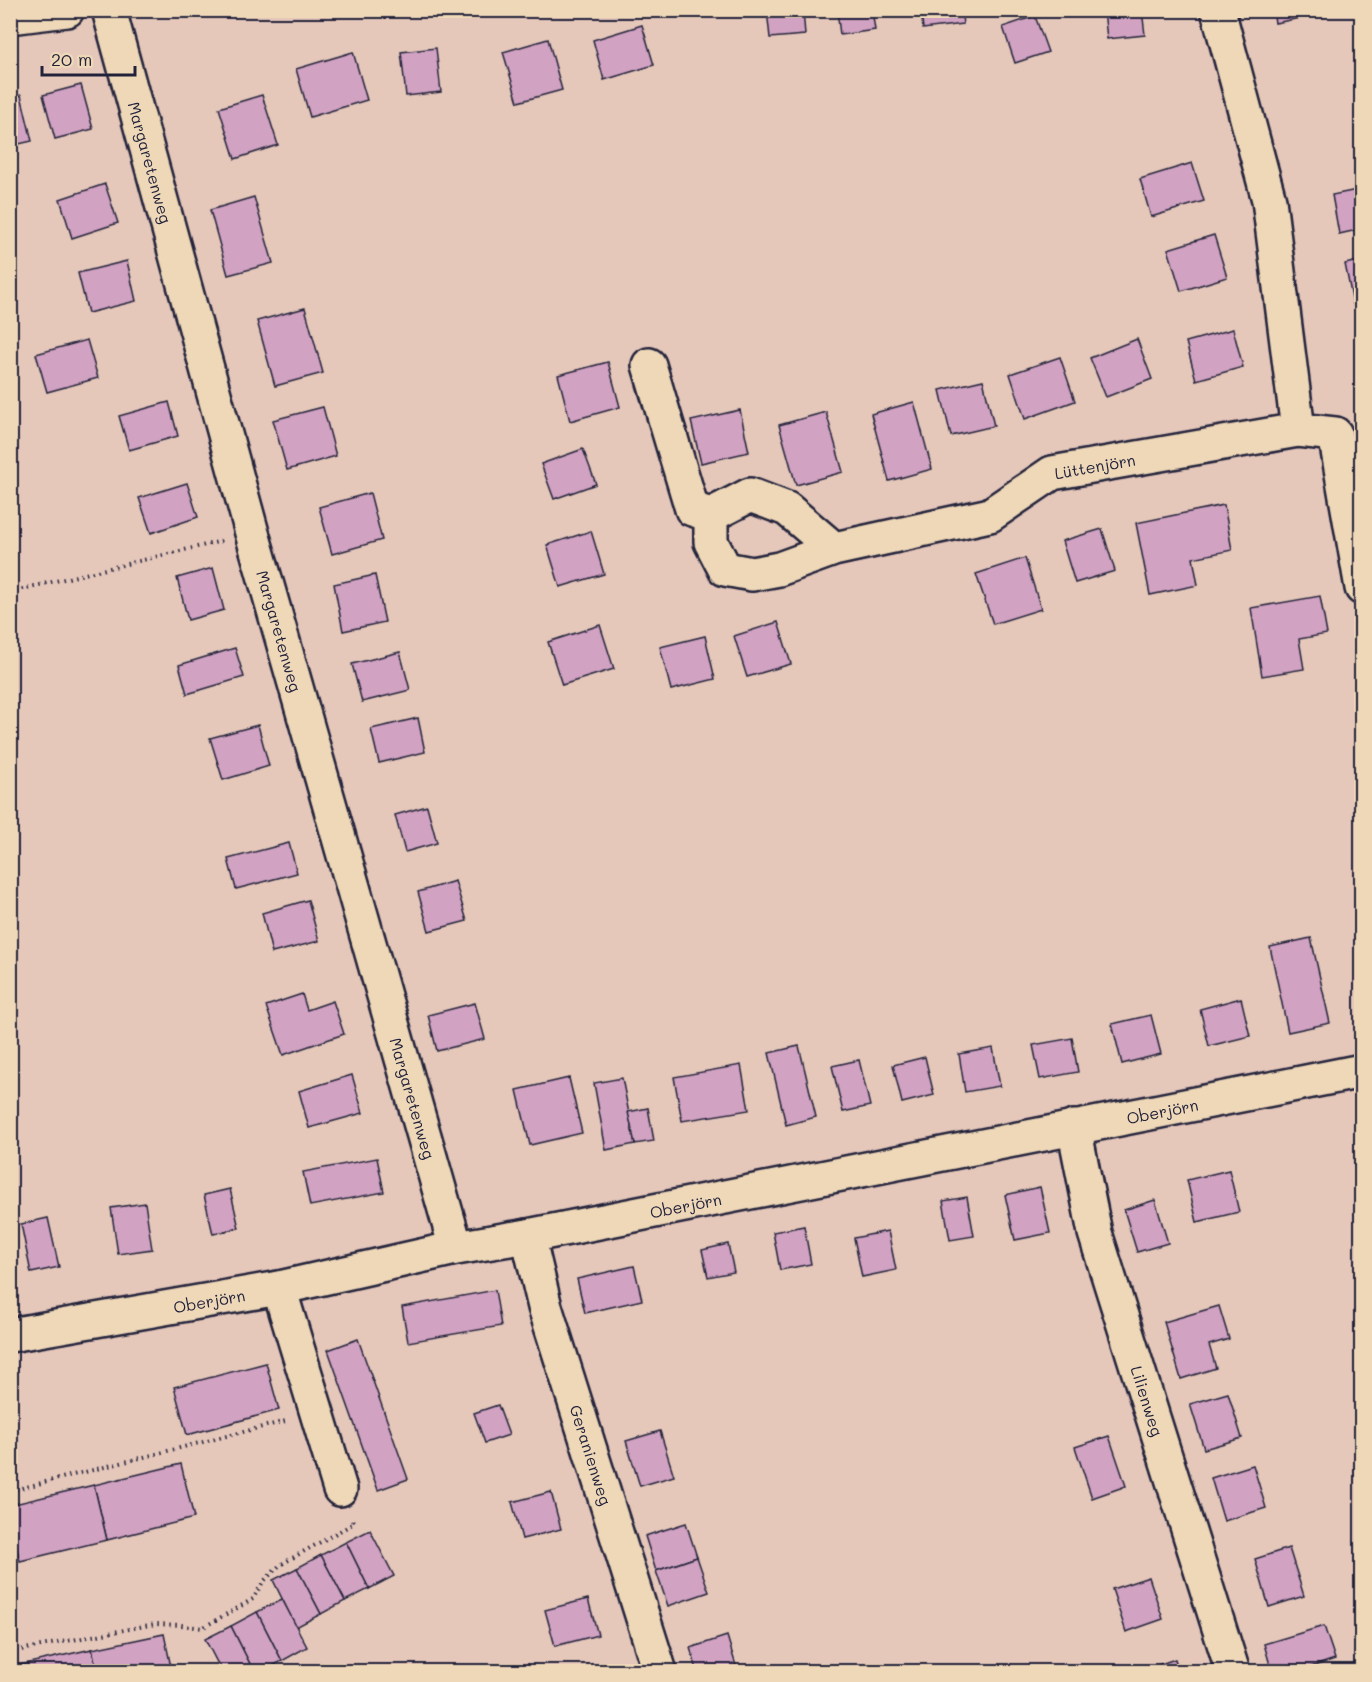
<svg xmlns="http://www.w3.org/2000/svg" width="1372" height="1682" font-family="Mali,sans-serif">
  <rect width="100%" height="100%" fill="#e6c8bb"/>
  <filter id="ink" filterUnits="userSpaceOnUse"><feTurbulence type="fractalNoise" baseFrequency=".0167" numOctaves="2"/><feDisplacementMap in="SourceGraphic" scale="12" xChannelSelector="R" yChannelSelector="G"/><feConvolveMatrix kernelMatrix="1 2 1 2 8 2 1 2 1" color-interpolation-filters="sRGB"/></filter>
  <g filter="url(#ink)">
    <g fill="#d1a2c1" stroke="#22223b" stroke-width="1.5">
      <path d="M767,10H803L805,35L770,38Z"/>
      <path d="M837,10H872L875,30L840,35Z"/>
      <path d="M921,10H961L963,24L923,29Z"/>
      <path d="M1104,10H1142L1145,35L1107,39Z"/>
      <path d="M1273,10H1305L1306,17L1275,23Z"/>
      <path d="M1035,16L1048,52L1015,63L1003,27Z"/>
      <path d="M642,25L654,65L604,80L593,40Z"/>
      <path d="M548,39L562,90L518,102L503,52Z"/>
      <path d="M436,48L441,92L406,96L401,52Z"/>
      <path d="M353,52L367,100L310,117L296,69Z"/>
      <path d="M81,85L93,129L55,139L43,95Z"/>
      <path d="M21,95L32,141L10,146V98Z"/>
      <path d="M262,95L278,145L235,159L219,108Z"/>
      <path d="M1192,163L1204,201L1151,217L1140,179Z"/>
      <path d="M105,184L118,223L72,238L60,199Z"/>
      <path d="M1362,189V229L1339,234L1332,195Z"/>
      <path d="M254,197L273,263L228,275L210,210Z"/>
      <path d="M1214,235L1227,277L1181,291L1168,249Z"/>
      <path d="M1362,260V306L1354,308L1345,264Z"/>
      <path d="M127,261L136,301L88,313L78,273Z"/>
      <path d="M305,308L323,373L275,386L257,321Z"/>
      <path d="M1233,329L1243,367L1196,380L1186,342Z"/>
      <path d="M1137,339L1152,379L1106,397L1090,358Z"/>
      <path d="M87,340L98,378L47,392L36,354Z"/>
      <path d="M1060,357L1075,401L1025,419L1010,374Z"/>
      <path d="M608,362L620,407L570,421L558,375Z"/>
      <path d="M983,380L994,426L951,436L940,390Z"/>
      <path d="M169,402L178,436L129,450L119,416Z"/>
      <path d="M914,402L932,469L889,481L871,414Z"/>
      <path d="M323,407L336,456L287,470L273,420Z"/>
      <path d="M740,410L749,452L701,463L691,421Z"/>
      <path d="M826,412L843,472L796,485L779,425Z"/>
      <path d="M583,449L596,484L554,499L541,464Z"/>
      <path d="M187,483L198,517L151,533L139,498Z"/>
      <path d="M370,493L382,540L332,554L319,507Z"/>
      <path d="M1224,505L1232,550L1193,558L1198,585L1150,595L1136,523Z"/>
      <path d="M1102,529L1115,571L1075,583L1062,541Z"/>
      <path d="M591,531L604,574L560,587L547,545Z"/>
      <path d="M1025,558L1041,609L993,624L976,574Z"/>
      <path d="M213,568L224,610L188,620L177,578Z"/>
      <path d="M375,575L385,622L343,631L334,584Z"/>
      <path d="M1320,596L1327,634L1299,639L1304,669L1262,676L1251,608Z"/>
      <path d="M778,622L791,664L747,677L734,636Z"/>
      <path d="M600,625L614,669L562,685L548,642Z"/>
      <path d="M705,636L715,679L671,690L660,647Z"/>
      <path d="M235,648L244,677L187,694L179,665Z"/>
      <path d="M400,652L410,690L362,702L352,664Z"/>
      <path d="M418,718L425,752L379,763L371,729Z"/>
      <path d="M258,725L269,766L223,780L210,738Z"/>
      <path d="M427,806L437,843L405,852L395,815Z"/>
      <path d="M289,843L297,873L236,889L228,859Z"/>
      <path d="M455,881L467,921L429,931L418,892Z"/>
      <path d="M308,900L319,941L272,953L262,913Z"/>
      <path d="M1311,938L1330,1023L1288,1032L1270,947Z"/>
      <path d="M302,994L307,1010L333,1001L344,1034L283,1055L266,1006Z"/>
      <path d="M1241,998L1250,1036L1209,1046L1200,1009Z"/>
      <path d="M475,1003L485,1039L437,1051L428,1015Z"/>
      <path d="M1151,1015L1161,1054L1122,1064L1112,1024Z"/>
      <path d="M1072,1038L1078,1072L1040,1079L1033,1045Z"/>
      <path d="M799,1046L816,1117L786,1125L769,1053Z"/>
      <path d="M993,1048L1000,1086L965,1092L959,1054Z"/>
      <path d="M925,1057L934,1095L902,1103L893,1065Z"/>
      <path d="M859,1060L870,1106L843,1112L832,1066Z"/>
      <path d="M741,1065L749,1110L682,1121L674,1077Z"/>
      <path d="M352,1075L363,1113L309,1128L299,1091Z"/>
      <path d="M569,1078L582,1133L530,1145L517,1090Z"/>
      <path d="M622,1078L635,1144L606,1150L594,1083Z"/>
      <path d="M648,1108L654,1141L635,1144L628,1112Z"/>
      <path d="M377,1158L384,1192L310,1206L303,1172Z"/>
      <path d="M1229,1170L1239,1212L1197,1222L1187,1180Z"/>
      <path d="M1040,1187L1050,1233L1015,1240L1005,1195Z"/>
      <path d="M230,1189L239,1228L213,1234L204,1195Z"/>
      <path d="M967,1197L974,1236L950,1240L943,1201Z"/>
      <path d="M1155,1200L1168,1243L1137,1252L1124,1210Z"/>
      <path d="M145,1203L152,1249L118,1254L111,1208Z"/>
      <path d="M48,1218L59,1267L31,1273L21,1224Z"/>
      <path d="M804,1226L811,1264L780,1270L773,1232Z"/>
      <path d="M888,1231L896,1270L862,1277L854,1238Z"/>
      <path d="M728,1244L734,1272L708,1277L702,1250Z"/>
      <path d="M634,1266L642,1300L585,1313L577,1279Z"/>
      <path d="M495,1290L501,1326L408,1342L402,1307Z"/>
      <path d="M1219,1306L1229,1339L1209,1345L1216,1368L1181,1379L1164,1322Z"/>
      <path d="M358,1339L408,1479L378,1490L328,1350Z"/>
      <path d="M266,1363L279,1410L187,1435L174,1387Z"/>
      <path d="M1228,1393L1242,1438L1204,1449L1190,1404Z"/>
      <path d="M498,1405L509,1435L485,1443L474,1413Z"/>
      <path d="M660,1431L674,1476L640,1486L626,1441Z"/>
      <path d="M1109,1436L1126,1486L1092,1498L1075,1447Z"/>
      <path d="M181,1464L194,1518L107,1540L94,1485Z"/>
      <path d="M1253,1465L1266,1508L1224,1521L1211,1478Z"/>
      <path d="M94,1485L107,1540L20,1561L10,1522V1505Z"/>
      <path d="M551,1492L561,1529L522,1539L512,1502Z"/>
      <path d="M686,1523L697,1557L656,1571L645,1536Z"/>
      <path d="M370,1530L394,1576L369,1589L346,1542Z"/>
      <path d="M346,1542L369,1589L345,1601L321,1555Z"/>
      <path d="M1289,1548L1304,1596L1269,1607L1255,1559Z"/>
      <path d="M321,1555L345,1601L321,1614L297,1568Z"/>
      <path d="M697,1557L709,1592L668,1606L656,1571Z"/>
      <path d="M297,1568L321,1614L296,1627L273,1580Z"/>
      <path d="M1149,1577L1163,1619L1126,1632L1112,1589Z"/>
      <path d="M282,1599L307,1647L282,1661L257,1612Z"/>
      <path d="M588,1599L598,1635L555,1646L545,1610Z"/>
      <path d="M257,1612L282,1661L261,1672H254L231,1626Z"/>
      <path d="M231,1626L254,1672H222L205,1639Z"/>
      <path d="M1324,1626L1335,1659L1296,1672H1272L1264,1644Z"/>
      <path d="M164,1634L172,1672H97L92,1649Z"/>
      <path d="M727,1636L737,1669L730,1672H698L690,1648Z"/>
      <path d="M92,1649L97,1672H22L20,1665Z"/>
      <path d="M1175,1659L1179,1672H1138Z"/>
    </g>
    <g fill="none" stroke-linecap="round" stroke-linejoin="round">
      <g stroke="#22223b" stroke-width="38">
        <g id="minor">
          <path id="s1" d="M109,10L252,533L456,1248"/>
          <path d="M1218,10L1269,200L1298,430"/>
          <path d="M10,17L67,10"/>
          <path d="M649,365L692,509L711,515"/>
          <path id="s2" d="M834,549L787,509L750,495L711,515V542L725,569L752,574L779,569L834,549L990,515L1052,473L1298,430L1335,434L1362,588"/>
          <path id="s3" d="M1074,1127L1095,1233L1233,1672"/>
          <path id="s4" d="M528,1236L545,1307L660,1672"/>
          <path d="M279,1288L340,1489"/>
          <path id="s5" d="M10,1335L279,1288L456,1248L528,1236L1362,1071"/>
        </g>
      </g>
      <g stroke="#22223b" stroke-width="4" stroke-dasharray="1.5 4.5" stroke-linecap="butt">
        <path d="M10,592L222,541"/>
        <path d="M10,1491L286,1421"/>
        <path d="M10,1652L155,1624L181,1625L202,1628L253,1599L263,1582L280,1565L354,1523L352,1517"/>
      </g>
      <use href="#minor" stroke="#efd8b8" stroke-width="33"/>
    </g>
  </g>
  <g text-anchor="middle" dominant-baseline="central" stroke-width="4.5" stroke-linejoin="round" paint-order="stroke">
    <g font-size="16" fill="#22223b" stroke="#efd8b8">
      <text stroke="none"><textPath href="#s1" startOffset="158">Margaretenweg</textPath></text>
      <text stroke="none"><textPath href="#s2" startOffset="594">Lüttenjörn</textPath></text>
      <text stroke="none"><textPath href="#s1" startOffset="644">Margaretenweg</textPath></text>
      <text stroke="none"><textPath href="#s1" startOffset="1130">Margaretenweg</textPath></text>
      <text stroke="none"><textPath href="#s5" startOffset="1174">Oberjörn</textPath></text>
      <text stroke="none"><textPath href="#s5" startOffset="688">Oberjörn</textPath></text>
      <text stroke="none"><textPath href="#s5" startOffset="202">Oberjörn</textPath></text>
      <text stroke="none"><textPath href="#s3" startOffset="284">Lilienweg</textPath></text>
      <text stroke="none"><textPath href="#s4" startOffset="228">Geranienweg</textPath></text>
    </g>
  </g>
  <rect width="1372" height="1682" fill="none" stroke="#efd8b8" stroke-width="36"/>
  <rect x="18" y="18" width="1336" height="1646" fill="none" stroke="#22223b" stroke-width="2" filter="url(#ink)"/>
  <path d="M42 66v9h93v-9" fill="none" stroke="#22223b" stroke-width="3"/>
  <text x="51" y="66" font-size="18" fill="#22223b" stroke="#efd8b8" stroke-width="4.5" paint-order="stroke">20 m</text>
</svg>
